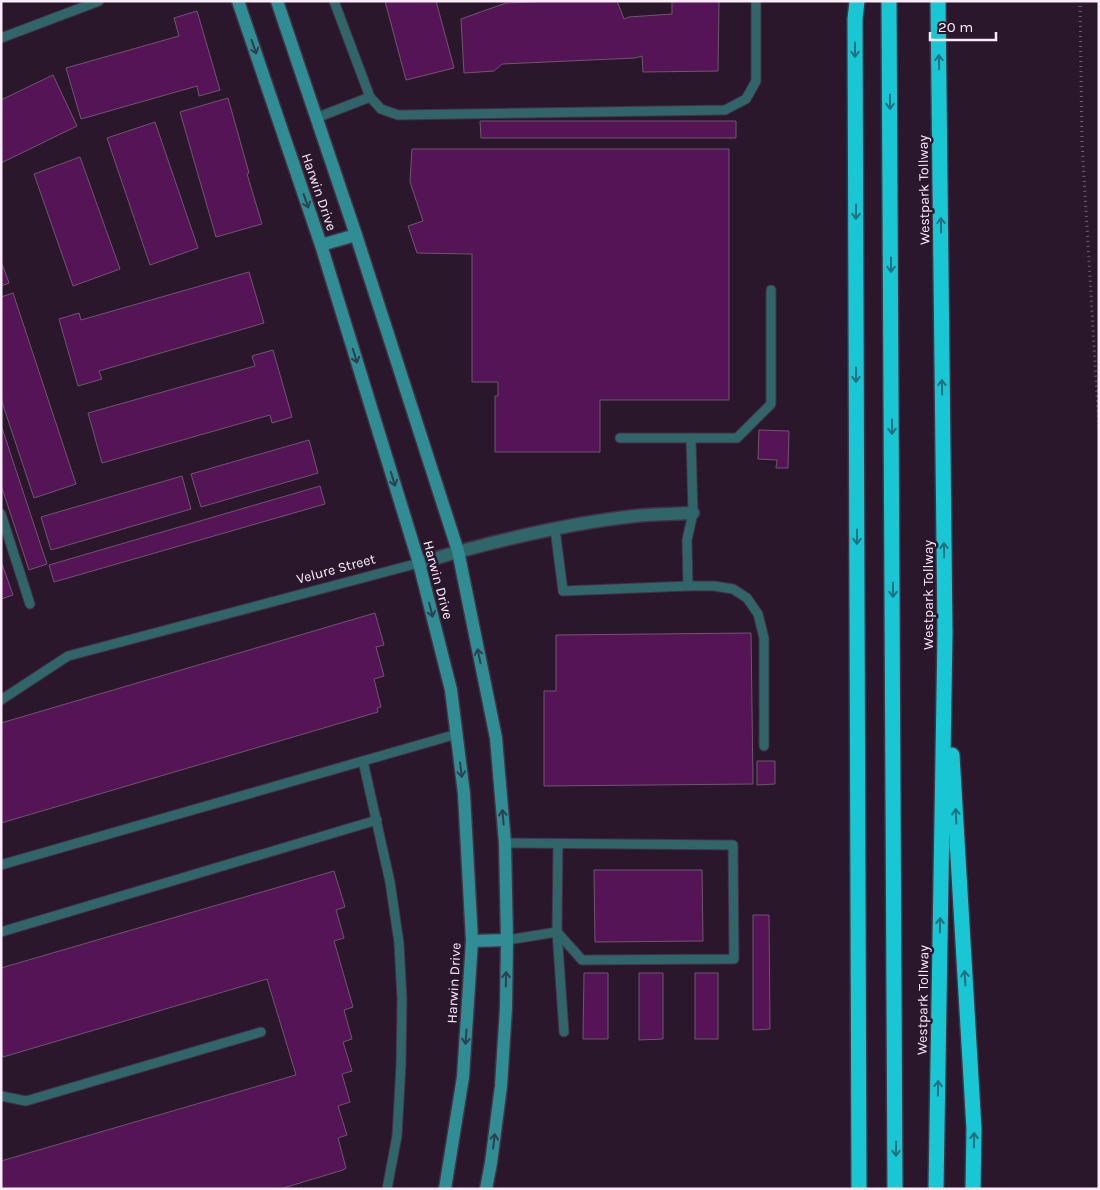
<svg xmlns="http://www.w3.org/2000/svg" width="1100" height="1190" font-family="Karla,sans-serif">
  <rect width="100%" height="100%" fill="#2b172c"/>
  <g fill="#541456" stroke="#6f566f">
    <path d="M385,1H436L454,68L406,80Z"/>
    <path d="M553,1H617L624,19L629,17L672,14V1H719L718,71L643,72L642,56L635,58L502,64L494,71L464,73L461,19L506,3Z"/>
    <path d="M197,11L220,90L199,96L197,86L81,119L66,68L179,36L174,18Z"/>
    <path d="M53,75L77,126L1,163V100Z"/>
    <path d="M228,98L249,173L247,174L262,224L216,237L180,112Z"/>
    <path d="M480,121H736V138H481Z"/>
    <path d="M155,122L198,248L150,265L107,138Z"/>
    <path d="M412,149H729V400H600V452H495V396H498V382H472V254L417,253L408,226L423,221L410,182Z"/>
    <path d="M80,157L120,269L73,286L34,174Z"/>
    <path d="M1,261L9,283L1,286Z"/>
    <path d="M249,272L264,323L99,371L102,379L78,386L59,319L79,313L81,320Z"/>
    <path d="M13,293L76,484L34,498L1,399V297Z"/>
    <path d="M273,350L292,417L272,423L270,415L102,463L88,413L255,366L252,356Z"/>
    <path d="M1,425L47,564L29,570L1,485Z"/>
    <path d="M759,430L789,431L788,468H776L777,460L758,459Z"/>
    <path d="M309,440L318,473L201,507L191,474Z"/>
    <path d="M182,476L191,509L51,550L41,517Z"/>
    <path d="M320,486L325,504L54,582L49,565Z"/>
    <path d="M1,561L13,595L1,599Z"/>
    <path d="M375,613L384,645L376,647L384,676L374,679L381,707L377,708L378,712L1,823V723Z"/>
    <path d="M751,633L753,784L544,786V691H556V635Z"/>
    <path d="M757,761H775V784L757,785Z"/>
    <path d="M594,870H702L703,941L595,942Z"/>
    <path d="M334,871L345,907L336,910L344,938L334,941L353,1007L344,1010L352,1039L343,1042L352,1071L342,1074L350,1102L338,1106L347,1135L338,1138L346,1168L343,1170L280,1189H1V1161L296,1075L267,979L3,1057L1,1052V968Z"/>
    <path d="M753,915H769L770,1029L753,1030Z"/>
    <path d="M584,973H608V1039H583Z"/>
    <path d="M639,973H663V1039L639,1040Z"/>
    <rect x="695" y="973" width="23" height="66"/>
  </g>
  <g fill="none" stroke-linecap="round" stroke-linejoin="round">
    <g stroke="#443145" stroke-width="11">
      <g id="service">
        <path d="M334,1L370,97L381,109L398,115L725,110L746,99L756,81V1"/>
        <path d="M1,38L99,1"/>
        <path d="M316,118L370,97"/>
        <path d="M620,438H737L771,404V290"/>
        <path d="M1,514L30,604"/>
        <path d="M555,529L563,591L688,586L687,540L693,513L691,439"/>
        <path d="M688,586H714L733,589L747,598L758,614L764,638V746"/>
        <path d="M1,700L68,656L419,563"/>
        <path d="M363,761L390,882L399,943L402,999L401,1064L397,1136L387,1189"/>
        <path d="M505,843L733,845L734,959L582,960L557,932L507,940"/>
        <path d="M558,844L557,932L564,1032"/>
        <path d="M1,865L457,734"/>
        <path d="M1,932L377,820"/>
        <path d="M1,1096L26,1101L261,1032"/>
      </g>
    </g>
    <g stroke="#443145" stroke-width="15">
      <path id="minor" d="M419,563C490,542 562,524 635,516C654,514 674,514 693,513"/>
    </g>
    <g stroke="#443145" stroke-width="15">
      <g id="secondary">
        <path d="M238,1L321,245L419,563L451,690L464,794L472,941L463,1077L445,1189"/>
        <path d="M277,1L356,235L458,551L496,738L505,843L507,940L506,1008L501,1086L491,1163L486,1189"/>
        <path d="M321,245L356,235"/>
        <path d="M472,941L507,940"/>
      </g>
    </g>
    <g stroke="#443145" stroke-width="18">
      <g id="motorway">
        <path d="M857,1L855,19L859,1189"/>
        <path d="M889,1L895,1189"/>
        <path d="M952,755L974,1129L973,1189"/>
        <path d="M936,1189L945,633L938,1"/>
      </g>
    </g>
    <path stroke="#715f71" stroke-width="3" stroke-dasharray="1 4" stroke-linecap="butt" d="M1080,1L1082,143L1099,429"/>
    <use href="#service" stroke="#30656a" stroke-width="9"/>
    <use href="#minor" stroke="#30656a" stroke-width="12"/>
    <use href="#secondary" stroke="#308d94" stroke-width="12"/>
    <use href="#motorway" stroke="#18c7d3" stroke-width="15"/>
  </g>
  <defs><path id="oneway-shaft" d="M-6 0H5M1.5-3L5.5 0L1.5 3" fill="none" stroke-width="1.6" stroke-linecap="round" stroke-linejoin="round" transform="scale(1.25)"/></defs>
  <g stroke="#2d4050">
    <use href="#oneway-shaft" transform="translate(254 47) rotate(71)"/>
    <use href="#oneway-shaft" transform="translate(306 201) rotate(71)"/>
    <use href="#oneway-shaft" transform="translate(355 356) rotate(73)"/>
    <use href="#oneway-shaft" transform="translate(393 479) rotate(73)"/>
    <use href="#oneway-shaft" transform="translate(431 610) rotate(76)"/>
    <use href="#oneway-shaft" transform="translate(479 656) rotate(-102)"/>
    <use href="#oneway-shaft" transform="translate(461 770) rotate(83)"/>
    <use href="#oneway-shaft" transform="translate(503 817) rotate(-95)"/>
    <use href="#oneway-shaft" transform="translate(506 979) rotate(-89)"/>
    <use href="#oneway-shaft" transform="translate(466 1037) rotate(94)"/>
    <use href="#oneway-shaft" transform="translate(494 1141) rotate(-83)"/>
  </g>
  <g stroke="#226f80">
    <use href="#oneway-shaft" transform="translate(855 50) rotate(90)"/>
    <use href="#oneway-shaft" transform="translate(939 62) rotate(-91)"/>
    <use href="#oneway-shaft" transform="translate(890 102) rotate(90)"/>
    <use href="#oneway-shaft" transform="translate(856 212) rotate(90)"/>
    <use href="#oneway-shaft" transform="translate(941 225) rotate(-91)"/>
    <use href="#oneway-shaft" transform="translate(891 265) rotate(90)"/>
    <use href="#oneway-shaft" transform="translate(856 375) rotate(90)"/>
    <use href="#oneway-shaft" transform="translate(942 387) rotate(-91)"/>
    <use href="#oneway-shaft" transform="translate(892 427) rotate(90)"/>
    <use href="#oneway-shaft" transform="translate(857 537) rotate(90)"/>
    <use href="#oneway-shaft" transform="translate(944 550) rotate(-91)"/>
    <use href="#oneway-shaft" transform="translate(893 590) rotate(90)"/>
    <use href="#oneway-shaft" transform="translate(956 816) rotate(-93)"/>
    <use href="#oneway-shaft" transform="translate(940 925) rotate(-89)"/>
    <use href="#oneway-shaft" transform="translate(965 978) rotate(-93)"/>
    <use href="#oneway-shaft" transform="translate(938 1088) rotate(-89)"/>
    <use href="#oneway-shaft" transform="translate(974 1140) rotate(-89)"/>
    <use href="#oneway-shaft" transform="translate(896 1149) rotate(90)"/>
  </g>
  <g text-anchor="middle" dominant-baseline="central" stroke-width="5" stroke-linejoin="round" paint-order="stroke">
    <g font-size="14" fill="#faecfa" stroke="#2b172c">
      <text transform="translate(924 190) rotate(-91)">Westpark Tollway</text>
      <text transform="translate(319 192) rotate(71)">Harwin Drive</text>
      <text transform="translate(336 569) rotate(-15)">Velure Street</text>
      <text transform="translate(438 580) rotate(75)">Harwin Drive</text>
      <text transform="translate(928 595) rotate(-90)">Westpark Tollway</text>
      <text transform="translate(454 983) rotate(-87)">Harwin Drive</text>
      <text transform="translate(923 1000) rotate(-89)">Westpark Tollway</text>
    </g>
  </g>
  <rect width="1100" height="1190" fill="none" stroke="#faecfa" stroke-width="5"/>
  <path d="M930 32v8h66v-8" fill="none" stroke="#faecfa" stroke-width="2.5"/>
  <text x="938" y="32" font-size="15" fill="#faecfa" stroke="#2b172c" stroke-width="4" paint-order="stroke">20 m</text>
</svg>
